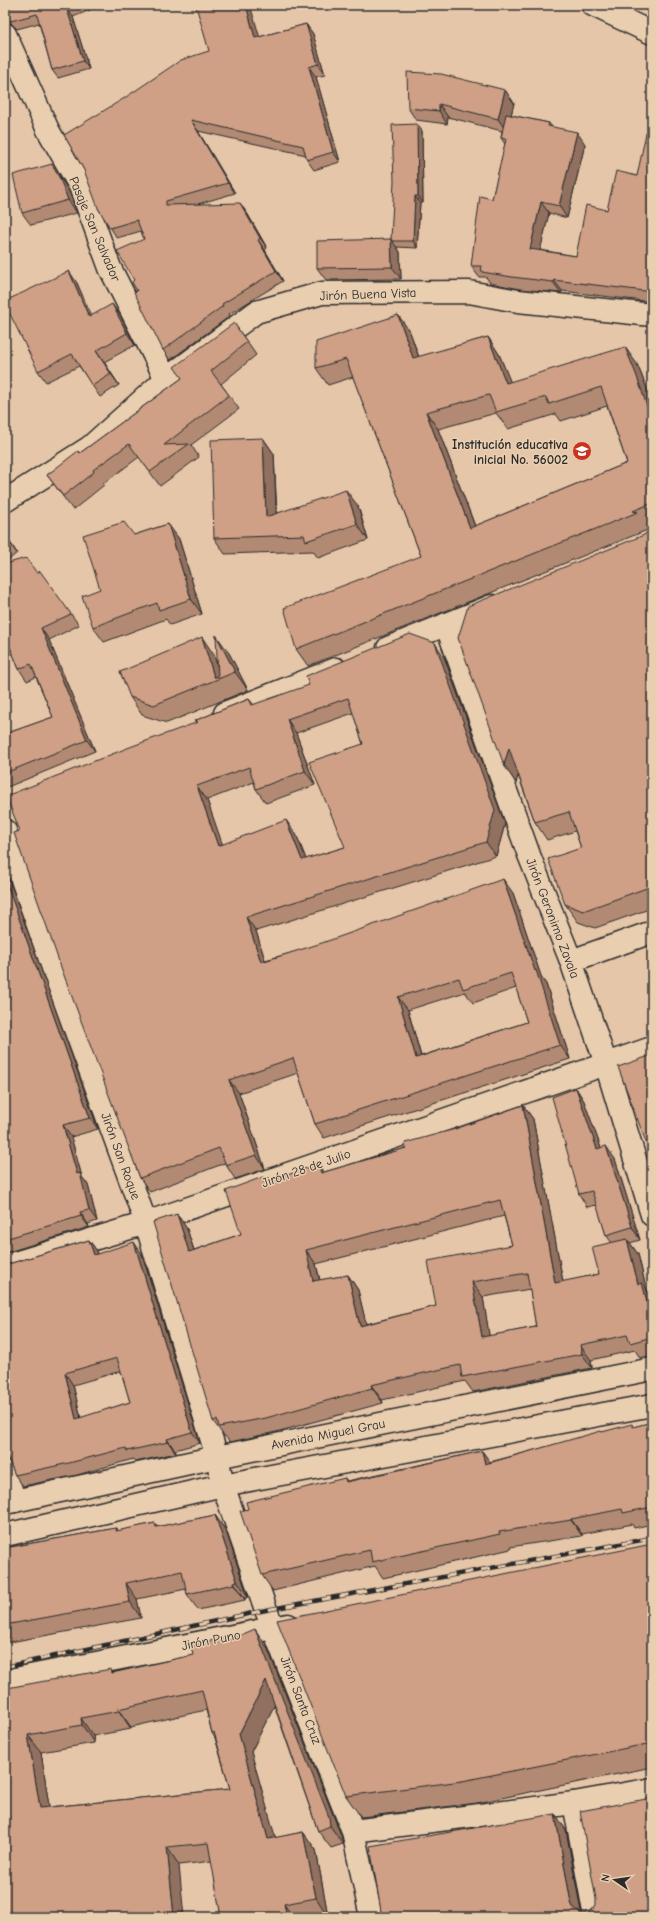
<svg xmlns="http://www.w3.org/2000/svg" width="657" height="1922" font-family="'Comic Neue',sans-serif">
  <rect width="100%" height="100%" fill="#e6c6a9"/>
  <filter id="ink" filterUnits="userSpaceOnUse"><feTurbulence type="fractalNoise" baseFrequency=".025" numOctaves="2"/><feDisplacementMap in="SourceGraphic" scale="8" xChannelSelector="R" yChannelSelector="G"/><feConvolveMatrix kernelMatrix="1 2 1 2 8 2 1 2 1" color-interpolation-filters="sRGB"/></filter>
  <g filter="url(#ink)">
    <g fill="none" stroke-linecap="round" stroke-linejoin="round">
      <g stroke="#2b2b2b" stroke-width="25">
        <g id="minor">
          <path d="M593,5L652,33"/>
          <path d="M5,34L48,130L80,186L110,268L166,379"/>
          <path d="M5,501L90,447L166,379L256,312L322,293L469,292L518,301L652,315"/>
          <path d="M446,624L529,855L571,961L606,1064L652,1215"/>
          <path d="M388,648L492,606"/>
          <path d="M225,713L336,669"/>
          <path d="M5,831L60,988L146,1223L217,1457L223,1485L266,1610L353,1831L371,1917"/>
          <path d="M571,961L652,932"/>
          <path d="M5,1266L146,1223L652,1048"/>
          <path d="M5,1472L15,1501"/>
          <path d="M5,1503L217,1457L652,1369"/>
          <path d="M5,1535L223,1485L652,1405"/>
          <path d="M5,1681L288,1625"/>
          <path d="M574,1803L595,1917"/>
          <path d="M353,1831L574,1803L652,1789"/>
        </g>
      </g>
      <use href="#minor" stroke="#e9ceb0" stroke-width="22"/>
      <g stroke="#2b2b2b" stroke-width="4.5">
        <path id="rail" d="M5,1667L266,1610L652,1538"/>
      </g>
      <use href="#rail" stroke="#e9ceb0" stroke-width="3" stroke-dasharray="9" stroke-linecap="butt"/>
    </g>
    <g fill="#b28a73" stroke="#2b2b2b" fill-rule="evenodd">
      <path d="M5,5H88L90,10L73,17L89,69L58,78L52,70L39,23L17,29L11,23L6,15Z"/>
      <path d="M306,24L313,34L325,75L316,77L340,162L314,170L307,160L306,155L198,131L235,193L198,204L247,213L267,248L265,250L283,281L229,314L230,316L170,360L163,350L137,291L134,280L144,239L141,231L117,238L98,208L259,37Z"/>
      <path d="M505,90L514,103L511,115L549,123L552,127L585,144L567,218L549,213L540,250L576,256L607,210L637,176L652,135V302L562,291L561,293L520,289L490,283L486,277H479L471,266L492,199L505,144L501,138L502,131L448,117L447,124L416,120L408,108Z"/>
      <path d="M422,131L423,203H420L417,248L397,247L400,252L401,279L326,280L317,268L391,239Z"/>
      <path d="M60,177L69,191L77,213L31,225L22,213Z"/>
      <path d="M77,283L91,316L120,315L135,345L104,362L119,385L100,397L79,366L46,382L38,371Z"/>
      <path d="M398,315L410,332L419,357L488,337L499,354L510,382L637,364L648,391L652,402V908L595,928L578,922L565,904L581,848L575,831L547,840L535,822L518,775L516,783L504,765L644,535L649,531L652,525L648,526L650,529L308,666L296,649L421,556L353,377L328,385L316,368ZM607,406L627,463L475,526L438,429L496,413L508,429L556,414L561,421Z"/>
      <path d="M234,323L256,355L221,384L239,409L191,445L199,457L160,486L139,457L103,484L104,485L73,510L47,475L80,453L182,378Z"/>
      <path d="M263,438L274,454L277,513L358,506L368,540L318,558L313,551L225,554L214,538Z"/>
      <path d="M5,462L9,472L5,473Z"/>
      <path d="M168,524L179,539L202,614L170,625L166,619L104,642L93,627L134,535Z"/>
      <path d="M5,535L17,553L5,563Z"/>
      <path d="M5,564L37,573L71,614L79,625L49,640L95,751L5,788V734L53,717L36,677L27,681L19,669L13,654H5Z"/>
      <path d="M229,653L248,690L167,723L142,715L130,697L214,655L217,664Z"/>
      <path d="M444,657L505,824L496,856L256,931L265,960L513,893L542,979L546,984L570,1059L324,1138L315,1124L298,1073L239,1093L265,1169L235,1179L226,1165L225,1163L150,1192L140,1178L20,831L196,723L194,721L249,699L254,705ZM353,713L363,744L345,847L306,859L296,834L222,845L207,800L254,782L256,789L266,803L315,785L296,733ZM516,988L527,1022L421,1056L408,1010L465,992L473,1003Z"/>
      <path d="M5,868L98,1129L71,1137L82,1177L88,1185L97,1221L88,1224L89,1227L5,1253Z"/>
      <path d="M576,1088L584,1101L601,1148L615,1159L640,1240L630,1243L638,1254L646,1288L652,1297V1355L640,1358L635,1350L591,1360L592,1368L473,1392L465,1381L382,1400L383,1403L276,1432L230,1442L225,1436H224L213,1421L177,1214L187,1229L194,1250L241,1234L263,1177L266,1182L324,1172L406,1148L455,1129L523,1105L533,1119L563,1282L599,1274L612,1243L606,1235L597,1205L587,1207L579,1194ZM504,1216L512,1245L436,1306L366,1324L358,1290L348,1275L320,1280L316,1264ZM530,1289L536,1327L489,1336L483,1297Z"/>
      <path d="M89,1240L97,1251L98,1254H142L200,1443L175,1450L176,1453L135,1462L133,1459L77,1475L23,1486L15,1475L9,1461L8,1460H5V1265ZM121,1371L130,1402L81,1418L73,1385Z"/>
      <path d="M652,1422V1524L634,1528L632,1524L582,1534V1536L510,1547L511,1549L383,1578L375,1566L273,1591L262,1575L345,1478L347,1481L482,1451L490,1462L602,1432L634,1427Z"/>
      <path d="M215,1515L226,1531L248,1597L245,1598V1600L198,1610L187,1594L186,1589L137,1599L141,1618L5,1643V1548L116,1528L118,1531L155,1523L157,1527Z"/>
      <path d="M652,1544V1767L477,1803L361,1817L346,1796Z"/>
      <path d="M267,1647L341,1835L343,1844L331,1848L318,1831L274,1705L251,1752L275,1838L303,1832L316,1850L328,1916L324,1917H221L212,1861L179,1865L5,1917L10,1703L114,1672ZM206,1710L212,1733L215,1738L230,1789L49,1807L41,1752L94,1743L93,1736L131,1729V1727Z"/>
      <path d="M555,1814L566,1830L582,1913H586L592,1910L596,1905L652,1917H382Z"/>
    </g>
    <g fill="#91705e" stroke="#2b2b2b">
      <path d="M246,5H250L263,48L255,38Z"/>
      <path d="M67,9L73,17L89,69L83,61Z"/>
      <path d="M306,24L313,34L325,75L318,64Z"/>
      <path d="M309,67L316,77L340,162L333,152Z"/>
      <path d="M505,90L514,103L507,132L498,119Z"/>
      <path d="M439,104L448,117L447,124L439,111Z"/>
      <path d="M191,120L198,131L235,193L228,183Z"/>
      <path d="M417,124L422,131L423,203L418,196Z"/>
      <path d="M577,132L585,144L567,218L559,206Z"/>
      <path d="M52,164L60,177L69,191L77,213L68,200Z"/>
      <path d="M415,196L420,203L417,248L413,241Z"/>
      <path d="M541,202L549,213L538,260L530,249Z"/>
      <path d="M240,203L247,213L267,248L260,238Z"/>
      <path d="M391,239L400,252L401,279L392,267Z"/>
      <path d="M258,240L265,250L283,281L276,271Z"/>
      <path d="M69,271L77,283L97,329L89,317Z"/>
      <path d="M554,280L562,291L561,293L553,282Z"/>
      <path d="M112,304L120,315L135,345L127,333Z"/>
      <path d="M398,315L410,332L425,375L413,358Z"/>
      <path d="M488,337L499,354L518,400L506,383Z"/>
      <path d="M625,347L637,364L648,391L652,402V421Z"/>
      <path d="M96,351L104,362L119,385L111,374Z"/>
      <path d="M426,412L438,429L482,545L470,528Z"/>
      <path d="M263,438L274,454L277,533L266,517Z"/>
      <path d="M5,462L9,472L5,466Z"/>
      <path d="M346,490L358,506L368,540L357,524Z"/>
      <path d="M168,524L179,539L202,614L191,599Z"/>
      <path d="M5,535L17,553L5,536Z"/>
      <path d="M41,628L49,640L95,751L87,740Z"/>
      <path d="M216,635L229,653L248,690L235,672Z"/>
      <path d="M202,637L214,655L221,678L214,677Z"/>
      <path d="M435,643L444,657L505,824L496,856L486,842Z"/>
      <path d="M287,719L296,733L315,785L305,771Z"/>
      <path d="M509,748L521,766L516,783L504,765Z"/>
      <path d="M197,786L207,800L228,860L218,846Z"/>
      <path d="M286,820L296,834L312,874L302,860Z"/>
      <path d="M5,868L98,1129L90,1118L5,879Z"/>
      <path d="M503,879L513,893L542,979L546,984L570,1059L560,1045Z"/>
      <path d="M246,917L256,931L270,976L261,962Z"/>
      <path d="M398,997L408,1010L425,1072L416,1058Z"/>
      <path d="M229,1080L239,1093L265,1169L256,1155Z"/>
      <path d="M576,1088L584,1101L606,1162L597,1149Z"/>
      <path d="M523,1105L533,1119L566,1298L555,1283Z"/>
      <path d="M63,1125L71,1137L82,1177L88,1185L97,1221L89,1210L77,1174Z"/>
      <path d="M606,1146L615,1159L640,1240L632,1227Z"/>
      <path d="M318,1164L328,1179L321,1173Z"/>
      <path d="M80,1212L88,1224L89,1227L81,1216Z"/>
      <path d="M177,1214L187,1229L199,1266L189,1252Z"/>
      <path d="M627,1239L638,1254L646,1288L652,1297V1321L638,1284Z"/>
      <path d="M89,1240L97,1251L102,1266L94,1255Z"/>
      <path d="M134,1242L142,1254L200,1443L192,1432Z"/>
      <path d="M306,1250L316,1264L323,1296L313,1281Z"/>
      <path d="M348,1275L358,1290L370,1340L360,1326Z"/>
      <path d="M472,1282L483,1297L492,1352L482,1337Z"/>
      <path d="M580,1345L591,1360L592,1368L582,1354Z"/>
      <path d="M65,1373L73,1385L84,1431L76,1419Z"/>
      <path d="M371,1385L382,1400L383,1403L372,1388Z"/>
      <path d="M167,1439L175,1450L176,1453L168,1442Z"/>
      <path d="M482,1451L493,1466L485,1464Z"/>
      <path d="M215,1515L226,1531L248,1597L237,1581Z"/>
      <path d="M571,1519L582,1534V1536L571,1520Z"/>
      <path d="M234,1582L245,1598V1600L234,1584Z"/>
      <path d="M126,1583L137,1599L141,1618L130,1602Z"/>
      <path d="M255,1629L267,1647L341,1835L343,1844L330,1826Z"/>
      <path d="M266,1680L278,1698L251,1752L281,1857L268,1839L239,1734Z"/>
      <path d="M118,1709L131,1727V1729L119,1711Z"/>
      <path d="M81,1718L93,1736L94,1743L82,1725Z"/>
      <path d="M28,1735L41,1752L52,1826L40,1808Z"/>
      <path d="M555,1814L566,1830L582,1917L574,1909L571,1903Z"/>
      <path d="M303,1832L316,1850L328,1916L316,1898Z"/>
      <path d="M167,1847L179,1865L184,1917H174Z"/>
      <path d="M284,1904L293,1917H287Z"/>
    </g>
    <g fill="#cfa086" stroke="#2b2b2b" fill-rule="evenodd">
      <path d="M5,5H76L67,9L83,61L52,70L37,14L11,21L6,15L5,12Z"/>
      <path d="M198,5H246L255,38L306,24L318,64L309,67L333,152L307,160L303,146L191,120L228,183L166,201V205L240,203L260,238L258,240L276,271L222,304L223,306L163,350L134,292L137,291L132,282L134,280L117,251L144,239L137,220L110,228L98,208L84,170L64,135L123,99L181,60L209,51L196,6Z"/>
      <path d="M407,72L441,74L505,90L498,119L439,104V111L408,108Z"/>
      <path d="M506,114L549,123L548,126L577,132L559,206L541,202L530,249L576,256L586,205L607,210L616,171L637,176L646,133L652,135V293L645,291L554,280L553,282L512,277L482,272L481,266H471L480,196L492,199L506,139L501,138Z"/>
      <path d="M417,124L418,196H415L413,241H392L391,239L394,181L392,125Z"/>
      <path d="M52,164L60,179L68,200L22,213L13,175Z"/>
      <path d="M391,239L392,267L317,268V241Z"/>
      <path d="M69,271L89,317L112,304L127,333L96,351L111,374L92,386L72,354L38,371L5,304V301Z"/>
      <path d="M398,315L413,358L488,337L506,383L625,347L636,374L652,421V503L633,511L638,512L296,649L284,608L421,556L346,359L316,368V342ZM601,387L627,463L470,528L426,412L489,395L496,412L546,397L549,404Z"/>
      <path d="M234,323L247,342L211,371L229,395L164,445L189,444L150,472L129,444L93,470L94,472L63,496L47,475L78,451L80,453L182,378L174,367Z"/>
      <path d="M263,438L266,517L346,490L357,524L306,541L304,535L214,538L211,440Z"/>
      <path d="M648,514L652,515V886L583,911L565,904L548,859L581,848L569,812L535,822L509,748L504,765L458,638L468,606L644,535L649,531L652,526L651,519Z"/>
      <path d="M124,522L134,535L168,524L191,599L159,610L157,603L93,627L82,596L100,589L83,535Z"/>
      <path d="M5,536L9,542L5,545Z"/>
      <path d="M26,558L37,573L40,571L71,614L41,628L87,740L5,773V734L53,717L31,664L19,669L8,642H5V564Z"/>
      <path d="M410,634L435,643L495,810L486,842L246,917L261,962L322,943L503,879L535,971L536,970L560,1045L315,1124L293,1058L229,1080L256,1155L226,1165L219,1148L140,1178L62,970L14,833L20,831L6,796L130,747L198,722L194,721L249,699L252,705L309,685L306,676ZM348,698L363,744L309,762L345,847L302,860L286,820L218,846L197,786L249,767L256,789L305,771L287,719ZM511,973L527,1022L416,1058L398,997L459,978L463,989Z"/>
      <path d="M216,635L235,672L154,705L130,697L120,672L202,637L214,677H218Z"/>
      <path d="M5,879L90,1118L63,1125L77,1174L80,1173L89,1210L80,1212L81,1216L5,1239Z"/>
      <path d="M652,1055V1158L618,1067Z"/>
      <path d="M576,1088L597,1149L606,1146L632,1227L606,1235L592,1191L579,1194L552,1097Z"/>
      <path d="M523,1105L555,1283L599,1274L592,1247L627,1239L638,1284L642,1283L652,1321V1337L630,1343L627,1335L580,1345L582,1354L462,1377L460,1365L371,1385L372,1388L266,1418L219,1427L217,1420L213,1421L153,1222L177,1214L189,1252L241,1234L226,1191L233,1188L263,1177L265,1183L318,1164L321,1173L406,1148L405,1143L455,1129ZM500,1200L512,1245L428,1261L436,1306L360,1326L348,1275L313,1281L306,1250ZM527,1273L536,1327L482,1337L472,1282Z"/>
      <path d="M89,1240L94,1255L134,1242L192,1432L167,1439L168,1442L127,1451L126,1448L69,1463L15,1475L5,1451V1265ZM117,1358L130,1402L76,1419L65,1373Z"/>
      <path d="M652,1422V1507L623,1513L622,1509L571,1519V1520L499,1532L500,1534L372,1562L370,1550L262,1575L240,1511L248,1509L246,1502L345,1478L346,1482L482,1451L485,1464L601,1431L602,1432L632,1424L633,1427Z"/>
      <path d="M215,1515L237,1581L234,1582V1584L187,1594L182,1571L126,1583L130,1602L5,1625V1548L116,1528V1531L155,1523L156,1527Z"/>
      <path d="M652,1544V1743L462,1781L346,1796L277,1620Z"/>
      <path d="M255,1629L329,1817L330,1826L318,1831L266,1680L239,1734L268,1839L303,1832L316,1898L284,1904L287,1917H221L208,1843L167,1847L174,1917H5V1704L10,1703L7,1688L111,1669L112,1673L193,1655L191,1646L222,1638L229,1640ZM202,1690L212,1733L214,1732L230,1789L40,1808L28,1735L82,1725L81,1718L119,1711L118,1709Z"/>
      <path d="M652,1798V1917H458V1915L447,1917H382L370,1846L555,1814L571,1903L574,1909L580,1913H586L592,1910L596,1905V1899L580,1811Z"/>
    </g>
  </g>
  <defs>
    <g id="school-disc" transform="scale(1)"><circle r="9.5" fill="#c8321e" stroke="#e9ceb0"/><path d="M0-5L7-2L0 1L-7-2ZM-4 1L0 2.5L4 1V4Q0 6-4 4Z" fill="#fff"/></g>
  </defs>
  <g fill-rule="evenodd">
    <use href="#school-disc" x="582" y="451"/>
  </g>
  <g text-anchor="middle" dominant-baseline="central" stroke-width="3" stroke-linejoin="round" paint-order="stroke">
    <g font-size="13" fill="#2b2b2b" stroke="#e9ceb0">
      <text transform="translate(95 229) rotate(67)">Pasaje San Salvador</text>
      <text transform="translate(368 294) rotate(-2)">Jirón Buena Vista</text>
      <text transform="translate(553 918) rotate(69)">Jirón Geronimo Zavala</text>
      <text transform="translate(121 1156) rotate(70)">Jirón San Roque</text>
      <text transform="translate(306 1168) rotate(-19)">Jirón 28 de Julio</text>
      <text transform="translate(328 1434) rotate(-11)">Avenida Miguel Grau</text>
      <text transform="translate(211 1640) rotate(-11)">Jirón Puno</text>
      <text transform="translate(301 1700) rotate(69)">Jirón Santa Cruz</text>
    </g>
    <g font-size="13" font-weight="bold" fill="#2b2b2b" stroke="#e9ceb0" text-anchor="end">
      <text x="568" y="444">Institución educativa<tspan x="568" dy="15">inicial No. 56002</tspan></text>
    </g>
  </g>
  <rect width="657" height="1922" fill="none" stroke="#e9ceb0" stroke-width="20"/>
  <rect x="10" y="10" width="637" height="1902" fill="none" stroke="#2b2b2b" stroke-width="1.5" filter="url(#ink)"/>
  <g transform="translate(615 1880) rotate(283)" stroke="#e9ceb0" stroke-width="3" paint-order="stroke">
  <path d="M0-3L7 15L0 10L-7 15Z" fill="#2b2b2b"/>
  <text y="-6" font-size="11" font-weight="bold" text-anchor="middle" fill="#2b2b2b">N</text>
  </g>
</svg>
